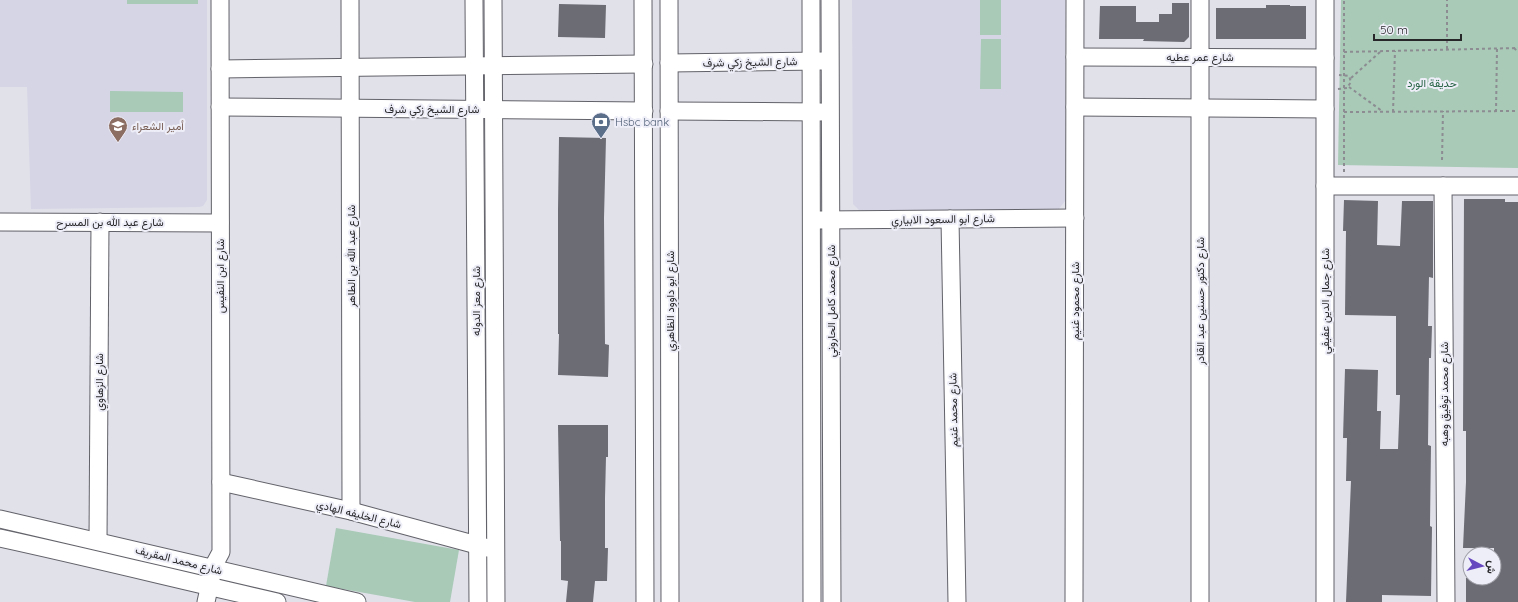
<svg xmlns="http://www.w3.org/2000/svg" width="1518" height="602" font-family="Quicksand,Vazirmatn,sans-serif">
  <rect width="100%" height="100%" fill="#e1e1ea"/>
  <g fill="#d5d5e6">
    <path d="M0,0H207V200L203,206L199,207L31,209L27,87H0Z"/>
    <path d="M852,0H1065V201L1058,210H859L853,204Z"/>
  </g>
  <g fill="#a8cab6">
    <rect x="127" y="0" width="71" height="4"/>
    <rect x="980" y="0" width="21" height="35"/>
    <path d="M1341,0H1518V168L1338,165Z"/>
    <path d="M981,39H1001V89H980Z"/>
    <path d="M110,91L183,92V112H110Z"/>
    <path d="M336,528L459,550L450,602H415L326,586Z"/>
  </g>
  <g fill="#6c6c74">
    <path d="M1172,3H1189V37L1184,42L1143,41L1144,39H1099L1100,6H1136V22H1159V14H1172Z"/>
    <path d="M559,4L606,5L605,38L558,37Z"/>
    <path d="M1266,5H1290V6H1306V39H1216V8H1266Z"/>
    <path d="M559,137L606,138L604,218L605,344L609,345L608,377L558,375L559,334H558V210Z"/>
    <path d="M1464,199H1505V202H1518V602H1466V578H1494V548H1463L1466,482V431H1463Z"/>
    <path d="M1344,200L1378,201L1377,245L1400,246L1402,201H1433V278L1429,277L1428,326H1432L1431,358H1429L1428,445L1431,446L1430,526L1432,527L1431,596L1382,595V602H1346L1351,481H1346L1347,438H1343L1345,369L1378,370L1377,411H1381L1380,449H1398L1400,395H1396V316L1345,315L1346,231H1343Z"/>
    <path d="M558,425H608V457H606L605,498V548H608L607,581H595L593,602H566L568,581L561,580V541H560Z"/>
  </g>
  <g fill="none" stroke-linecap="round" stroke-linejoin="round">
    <g stroke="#62626a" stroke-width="19">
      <g id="minor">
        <path d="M350,0L351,511"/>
        <path d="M474,0L478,602"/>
        <path d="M493,0L496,602"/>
        <path d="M643,0L645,602"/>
        <path d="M669,0L670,602"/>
        <path d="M811,0L812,602"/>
        <path d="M830,0L832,602"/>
        <path d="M1200,0V602"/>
        <path d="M1325,0V602"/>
        <path d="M1075,57L1325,58"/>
        <path d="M669,63L822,61"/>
        <path d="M220,69L644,64"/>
        <path d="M220,107L644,111"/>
        <path d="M1075,107L1325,109"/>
        <path d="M669,111L821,112"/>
        <path d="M1325,186H1518"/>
        <path d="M1443,186L1446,602"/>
        <path d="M950,219L957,602"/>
        <path d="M819,220L1075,218"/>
        <path d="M0,222L220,223"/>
        <path d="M221,482L351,511L488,548"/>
        <path d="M0,519L357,602"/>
        <path d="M0,538C92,558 184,581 277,602"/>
        <path d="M98,541L100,222"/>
        <path d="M206,602L214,565L221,552L220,0"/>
        <path d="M1074,602L1075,0"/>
      </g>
    </g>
    <g stroke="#8c8c92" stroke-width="2" stroke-dasharray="3 3" stroke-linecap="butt">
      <path d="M1514,48L1518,52"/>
      <path d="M1447,49V0"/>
      <path d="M1344,52L1518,48"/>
      <path d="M1351,78L1380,52"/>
      <path d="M1349,87L1382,111"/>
      <path d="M1338,89L1347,88L1351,82L1349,76L1339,75"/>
      <path d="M1344,112L1518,111"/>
      <path d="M1393,112L1395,51"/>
      <path d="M1496,112L1497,49"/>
      <path d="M1442,160L1443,111"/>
      <path d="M1344,172V0"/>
    </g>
    <use href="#minor" stroke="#fff" stroke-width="17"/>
  </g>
  <defs>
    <g id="bank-pin" transform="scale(1)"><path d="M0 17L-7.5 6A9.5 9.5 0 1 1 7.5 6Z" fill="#5c6f8a" stroke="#eeeef8"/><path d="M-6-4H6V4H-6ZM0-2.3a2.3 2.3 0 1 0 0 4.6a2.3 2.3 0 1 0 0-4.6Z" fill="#fff"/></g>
    <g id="school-pin" transform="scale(1)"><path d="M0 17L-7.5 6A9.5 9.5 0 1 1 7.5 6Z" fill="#8d6e63" stroke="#eeeef8"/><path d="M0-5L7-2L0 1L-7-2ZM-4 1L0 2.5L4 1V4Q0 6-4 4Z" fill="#fff"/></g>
  </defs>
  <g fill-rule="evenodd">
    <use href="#bank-pin" x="601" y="122"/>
    <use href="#school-pin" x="118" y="126"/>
  </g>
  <g text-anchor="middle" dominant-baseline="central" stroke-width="4" stroke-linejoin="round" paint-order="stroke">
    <g font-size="11" fill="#27272a" stroke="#eeeef8">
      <text x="1200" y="57">شارع عمر عطيه</text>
      <text transform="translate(750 62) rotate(-1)">شارع الشيخ زكي شرف</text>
      <text x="432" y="109">شارع الشيخ زكي شرف</text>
      <text transform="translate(943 219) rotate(-1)">شارع ابو السعود الابياري</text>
      <text x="110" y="222">شارع عبد الله بن المسرح</text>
      <text transform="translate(351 256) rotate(-90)">شارع عبد الله بن الطاهر</text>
      <text transform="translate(220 276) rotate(-90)">شارع ابن النفيس</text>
      <text transform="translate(476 301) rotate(-90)">شارع معز الدوله</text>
      <text transform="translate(670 301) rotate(-90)">شارع ابو داوود الظاهري</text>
      <text transform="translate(831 301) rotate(-90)">شارع محمد كامل الحاروني</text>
      <text transform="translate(1075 301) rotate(-90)">شارع محمود غنيم</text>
      <text transform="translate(1200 301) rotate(-90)">شارع دكتور حسنين عبد القادر</text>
      <text transform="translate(1325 301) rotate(-90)">شارع جمال الدين عفيفي</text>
      <text transform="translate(99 382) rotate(-90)">شارع الزهاوي</text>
      <text transform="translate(1444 394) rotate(-90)">شارع محمد توفيق وهبه</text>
      <text transform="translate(953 410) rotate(-91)">شارع محمد غنيم</text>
      <text transform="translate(359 514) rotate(14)">شارع الخليفه الهادي</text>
      <text transform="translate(179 560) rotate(14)">شارع محمد المقريف</text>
    </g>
    <g font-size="11" fill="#266344" stroke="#eeeef8">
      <text x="1432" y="83">حديقة الورد</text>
    </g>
    <g font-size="11" fill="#4e5e75" stroke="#eeeef8" text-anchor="start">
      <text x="615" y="122">Hsbc bank</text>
    </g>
    <g font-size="11" fill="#785e54" stroke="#eeeef8" text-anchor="start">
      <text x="132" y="126">أمير الشعراء</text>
    </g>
  </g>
  <g transform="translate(1482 566) rotate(97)"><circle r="19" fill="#eeeef8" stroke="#9e9ea6"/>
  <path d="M0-3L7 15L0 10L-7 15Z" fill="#6747c0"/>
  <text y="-6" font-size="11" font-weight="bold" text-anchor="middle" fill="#27272a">ش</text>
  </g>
  <path d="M1374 34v6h87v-6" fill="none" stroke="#27272a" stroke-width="2"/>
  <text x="1380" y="34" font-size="12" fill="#27272a" stroke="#eeeef8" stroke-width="3" paint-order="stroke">50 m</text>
</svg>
